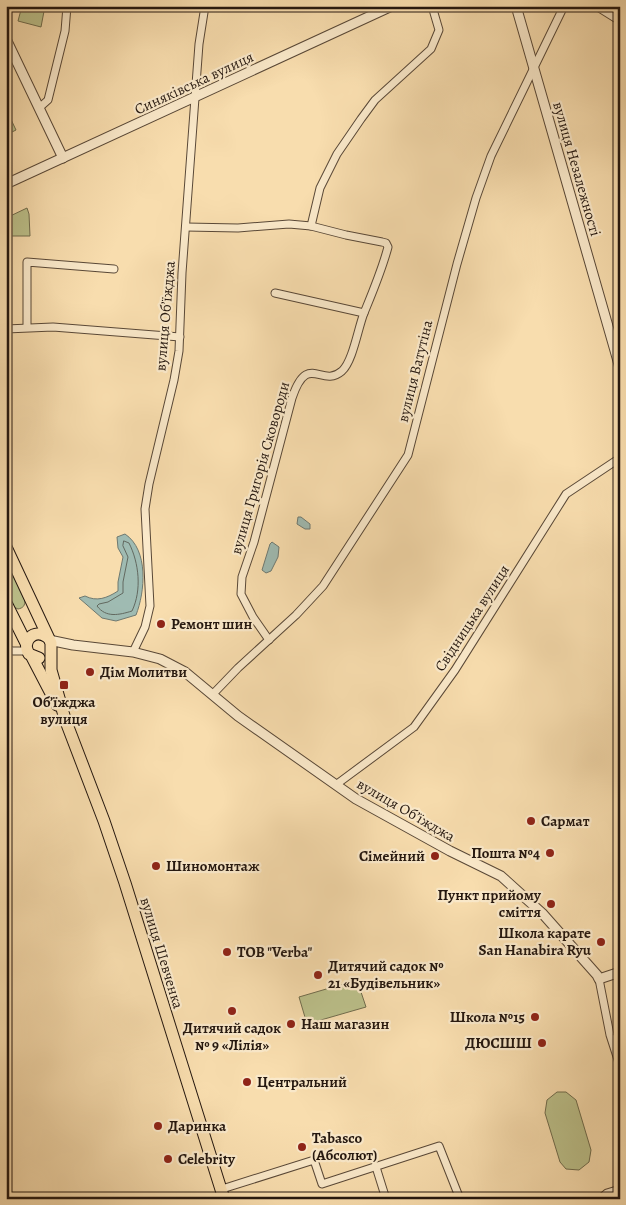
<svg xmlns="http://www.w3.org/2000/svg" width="626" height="1205" font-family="Alegreya,serif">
  <rect width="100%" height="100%" fill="#f8ddae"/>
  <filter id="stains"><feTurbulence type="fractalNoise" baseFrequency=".004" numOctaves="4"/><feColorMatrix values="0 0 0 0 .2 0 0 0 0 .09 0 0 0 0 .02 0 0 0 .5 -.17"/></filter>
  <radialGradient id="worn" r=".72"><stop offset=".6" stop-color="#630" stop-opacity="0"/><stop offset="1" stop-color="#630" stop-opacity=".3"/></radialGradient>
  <g fill="#bcc18b" stroke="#706c4d">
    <path d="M22,6H45L41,27L18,21Z"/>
    <path d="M6,109L16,130L6,135Z"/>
    <path d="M27,208L29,214L30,236H6V218Z"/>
    <path d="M6,558L25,600C25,606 23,608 18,609C1,603 6,573 6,558Z"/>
    <path d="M357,980L366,1007L307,1024L299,997Z"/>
    <path d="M557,1092H566L576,1100L591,1150L589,1162L579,1170L566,1169L560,1162L545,1113L547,1100Z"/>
  </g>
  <g fill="#9fbbb2" stroke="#6e7971">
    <path d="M298,517H301L310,524V529H305L297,524Z"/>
    <path d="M125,534C149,550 145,592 136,615L116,621L102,618L79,598L85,596C97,602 107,598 118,591V582L123,557L118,548L117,537Z"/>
    <path d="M272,542L279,547L278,557L271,571L266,573L262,570L270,544Z"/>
  </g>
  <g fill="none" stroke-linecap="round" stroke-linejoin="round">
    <path stroke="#626960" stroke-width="1" d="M124,541L129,543C139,563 142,590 132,611C119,615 106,618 97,606L99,604L108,602L123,593V582L128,557L123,546Z"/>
    <g stroke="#594837" stroke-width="9">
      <g id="minor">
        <path d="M596,6L620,21"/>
        <path d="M39,108L48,100L65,31L67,6"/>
        <path d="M311,226L320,188L337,154L361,119L375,100L431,49L439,30L432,6"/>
        <path d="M186,227L238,228L289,224L311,226L346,235L382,242L386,243L388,247C382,270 373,291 364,313C358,328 353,361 342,371C321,389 308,351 292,398L254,542L242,577L241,594L253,617L269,640"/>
        <path d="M275,293L364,313"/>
        <path d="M27,327V262L114,269"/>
        <path d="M6,329L53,327L180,337"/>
        <path d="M6,649L13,651H27"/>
        <path d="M133,652L145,627L150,606L145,509L149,484L174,380L179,351L182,273L199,44L205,6"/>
        <path d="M213,694L238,668L296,615L323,586L408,455L457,264L476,198L491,156L564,6"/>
        <path d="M337,784L414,727L455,670L566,494L620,458"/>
        <path d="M599,979L610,1035L620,1066"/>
        <path d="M376,1167L386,1199"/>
        <path d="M222,1189L314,1160L322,1184L439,1146L460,1199"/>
        <path d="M600,1199L607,1193L620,1189"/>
      </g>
    </g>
    <g stroke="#594837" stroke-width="11">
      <g id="tertiary">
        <path d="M516,6L620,368"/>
        <path d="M6,39L63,158"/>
        <path d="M6,184L392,6"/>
        <path d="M49,640L73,645L133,652L160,659L185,672L238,716L356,799L450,851L501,876L542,913L597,975L599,979L620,972"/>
      </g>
    </g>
    <g stroke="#24170f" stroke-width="13">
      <g id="primary">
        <path d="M6,547L51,643V670L65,719L104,821L125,883L224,1199"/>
        <path d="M6,603L26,643"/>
        <path d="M32,657L57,705"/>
        <path d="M39,658L29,654C21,641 34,628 47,637"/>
      </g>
    </g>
    <use href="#minor" stroke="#fae9ca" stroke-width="7"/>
    <use href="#tertiary" stroke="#fae9ca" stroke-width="9"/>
    <use href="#primary" stroke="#f8ddae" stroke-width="11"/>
  </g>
  <g fill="#8f2418" stroke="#fae9ca" stroke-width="2">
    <circle cx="161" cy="624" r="5"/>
    <circle cx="90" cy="672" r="5"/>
    <rect x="59" y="680" width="10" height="10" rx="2.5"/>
    <circle cx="531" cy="821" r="5"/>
    <circle cx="550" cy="853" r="5"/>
    <circle cx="435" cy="856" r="5"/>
    <circle cx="156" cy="866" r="5"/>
    <circle cx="551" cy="904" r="5"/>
    <circle cx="601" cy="942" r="5"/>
    <circle cx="227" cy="952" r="5"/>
    <circle cx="318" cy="975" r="5"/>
    <circle cx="232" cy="1011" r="5"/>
    <circle cx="535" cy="1017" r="5"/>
    <circle cx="291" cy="1024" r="5"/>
    <circle cx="542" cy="1043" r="5"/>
    <circle cx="247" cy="1082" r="5"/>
    <circle cx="158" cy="1126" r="5"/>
    <circle cx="302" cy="1147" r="5"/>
    <circle cx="168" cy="1159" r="5"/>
  </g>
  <g text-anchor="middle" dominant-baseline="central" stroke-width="4.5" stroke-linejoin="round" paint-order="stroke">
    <g font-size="15" fill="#24170f" stroke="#fae9ca">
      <text transform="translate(194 83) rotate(-25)">Синяківська вулиця</text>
      <text transform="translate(577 169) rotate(74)">вулиця Незалежності</text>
      <text transform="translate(165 316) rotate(-85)">вулиця Обʼїжджа</text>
      <text transform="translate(415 371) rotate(-76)">вулиця Ватутіна</text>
      <text transform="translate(260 468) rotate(-74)">вулиця Григорія Сковороди</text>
      <text transform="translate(472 618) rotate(-57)">Свідницька вулиця</text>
      <text transform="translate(406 810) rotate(30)">вулиця Обʼїжджа</text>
      <text transform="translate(162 953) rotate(73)">вулиця Шевченка</text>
    </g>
    <g font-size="15" font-weight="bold" fill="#24170f" stroke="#fae9ca" text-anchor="start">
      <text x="171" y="624">Ремонт шин</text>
      <text x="100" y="672">Дім Молитви</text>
      <text x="64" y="702" text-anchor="middle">Об’їжджа<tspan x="64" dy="17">вулиця</tspan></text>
      <text x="541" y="821">Сармат</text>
      <text x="540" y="853" text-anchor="end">Пошта №4</text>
      <text x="425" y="856" text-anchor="end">Сімейний</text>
      <text x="166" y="866">Шиномонтаж</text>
      <text x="541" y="895" text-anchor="end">Пункт прийому<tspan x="541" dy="17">сміття</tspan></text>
      <text x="591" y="933" text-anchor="end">Школа карате<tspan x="591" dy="17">San Hanabira Ryu</tspan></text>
      <text x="237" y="952">ТОВ "Verba"</text>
      <text x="328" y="966">Дитячий садок №<tspan x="328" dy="17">21 «Будівельник»</tspan></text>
      <text x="525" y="1017" text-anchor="end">Школа №15</text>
      <text x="301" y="1024">Наш магазин</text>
      <text x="232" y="1028" text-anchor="middle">Дитячий садок<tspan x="232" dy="17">№ 9 «Лілія»</tspan></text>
      <text x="532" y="1043" text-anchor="end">ДЮСШШ</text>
      <text x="257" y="1082">Центральний</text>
      <text x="168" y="1126">Даринка</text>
      <text x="312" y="1138">Tabasco<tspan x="312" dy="17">(Абсолют)</tspan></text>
      <text x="178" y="1159">Celebrity</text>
    </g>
  </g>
  <rect width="626" height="1205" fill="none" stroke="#f8ddae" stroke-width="25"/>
  <rect x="8" y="8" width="611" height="1190" fill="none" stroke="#24170f" stroke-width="2.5"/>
  <rect x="12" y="12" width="601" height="1180" fill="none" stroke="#24170f"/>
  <rect width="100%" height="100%" filter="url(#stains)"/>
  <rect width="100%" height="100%" fill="url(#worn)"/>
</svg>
